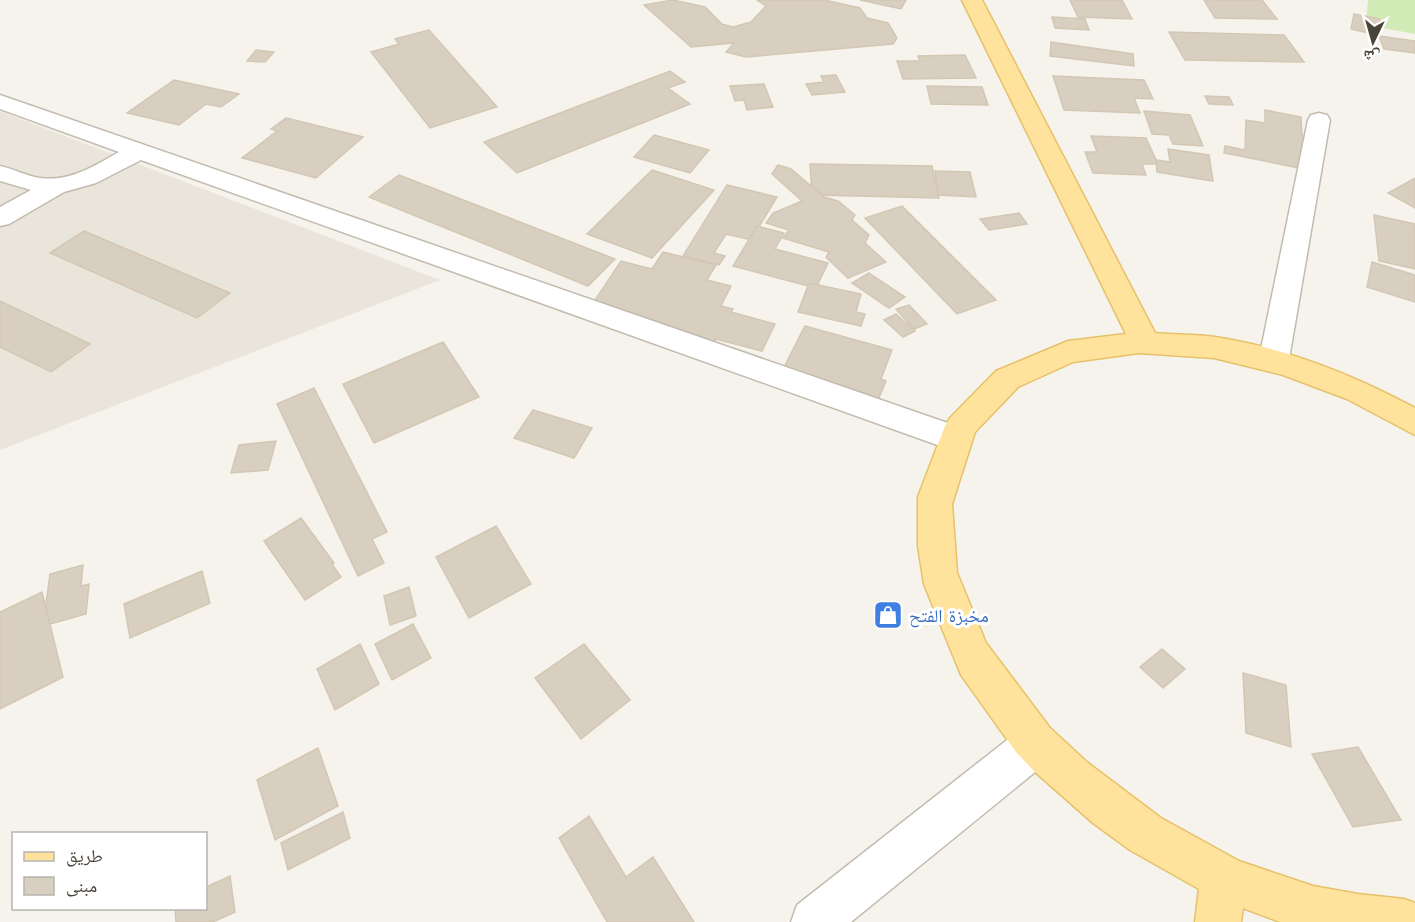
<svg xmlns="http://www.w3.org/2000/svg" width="1415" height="922" font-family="'Work Sans','Noto Naskh Arabic',sans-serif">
  <rect width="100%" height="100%" fill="#f6f3ec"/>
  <path fill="#eae5da" d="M0,111L440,280L0,450Z"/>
  <path fill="#d2eab5" d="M1368,0H1415V34L1366,25Z"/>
  <g fill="#d8cfc1" stroke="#d3c7b4" stroke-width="1.5">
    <path d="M673,0L705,7L722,24L733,27L751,22L766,6L757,0H824L860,8L867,18L888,23L897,38L893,44L746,57L726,52L734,43L691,47L644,5Z"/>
    <path d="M860,0H906L901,9Z"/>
    <path d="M1070,0H1122L1132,19L1078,17Z"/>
    <path d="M1204,0H1262L1277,19L1215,18Z"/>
    <path d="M1354,14L1380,19L1377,35L1351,29Z"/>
    <path d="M1052,17L1085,19L1089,30L1055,28Z"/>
    <path d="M429,30L497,107L430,128L371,52L399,44L395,39Z"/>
    <path d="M1169,32L1284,35L1304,62L1185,60Z"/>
    <path d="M1379,36L1415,41V53L1384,49Z"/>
    <path d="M1051,42L1133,54L1134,66L1050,56Z"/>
    <path d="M256,50L274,52L265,62L247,61Z"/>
    <path d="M965,55L976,78L903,79L897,61H920L918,56Z"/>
    <path d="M670,71L685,82L668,88L690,104L517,173L484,142Z"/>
    <path d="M836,75L845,92L812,95L806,84L824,82L821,76Z"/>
    <path d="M1053,76L1144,80L1153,99L1134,98L1140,113L1064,110Z"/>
    <path d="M174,80L239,94L221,107L206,104L179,125L127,113Z"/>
    <path d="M764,84L773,107L747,110L744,100L735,101L730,86Z"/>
    <path d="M927,86L982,87L988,105L931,104Z"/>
    <path d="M1205,96L1229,97L1233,105L1209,104Z"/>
    <path d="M1265,110L1301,117L1302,136L1312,138L1314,171L1224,153L1225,146L1245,150L1246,120L1265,123Z"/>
    <path d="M1144,111L1190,115L1203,146L1173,144L1169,135L1152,134Z"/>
    <path d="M286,118L363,137L316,178L242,158L277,131L271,129Z"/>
    <path d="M654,135L709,150L690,173L634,157Z"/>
    <path d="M1091,136L1146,138L1158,164H1142L1146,175L1093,173L1085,152H1097Z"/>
    <path d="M1168,149L1209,155L1213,181L1157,172L1156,160L1170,162Z"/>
    <path d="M810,164L932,166L939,198L812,195Z"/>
    <path d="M778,165L791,169L824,197L838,201L855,215L852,220L869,235L865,243L886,262L848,278L826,257L829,252L783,238L789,230L766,223L773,213L802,201L772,174Z"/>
    <path d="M652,170L714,190L652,258L587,234Z"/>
    <path d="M935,171L970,172L976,197L938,195Z"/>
    <path d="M399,175L615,259L588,286L369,197Z"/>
    <path d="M1415,178V208L1388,193Z"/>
    <path d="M727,185L777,197L751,240L726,234L714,253L725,256L719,265L683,256Z"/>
    <path d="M902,206L996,300L957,314L865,218Z"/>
    <path d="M1019,213L1027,224L989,230L980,219Z"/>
    <path d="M1374,215L1415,224V269L1379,261Z"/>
    <path d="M757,226L784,233L775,249L828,263L816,288L733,266Z"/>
    <path d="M84,231L230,293L197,318L50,253Z"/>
    <path d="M663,252L716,265L707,280L731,286L721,306L733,309L731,312L775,324L762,351L716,339L714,343L589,309L621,261L652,269Z"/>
    <path d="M1372,262L1415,275V302L1367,287Z"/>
    <path d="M869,273L905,297L889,308L852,283Z"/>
    <path d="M809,283L861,294L856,312L865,314L861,326L798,312Z"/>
    <path d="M0,301L90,344L51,372L0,347Z"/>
    <path d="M909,305L927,324L914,329L896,309Z"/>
    <path d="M896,314L915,331L903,337L884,320Z"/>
    <path d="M805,326L892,350L881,379L886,381L878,400L782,371Z"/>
    <path d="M443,342L479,397L374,443L343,384Z"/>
    <path d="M314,388L387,532L372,539L384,563L358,576L277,404Z"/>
    <path d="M533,410L592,428L574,458L514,438Z"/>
    <path d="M276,441L268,470L231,473L239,445Z"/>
    <path d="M301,518L334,563L332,564L341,577L305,600L264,541Z"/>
    <path d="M496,526L531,584L469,618L436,557Z"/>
    <path d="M83,565L81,586L89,584L86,614L43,626L50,574Z"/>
    <path d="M202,571L210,603L130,638L124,604Z"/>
    <path d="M409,587L416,616L390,625L384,596Z"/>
    <path d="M42,592L63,677L0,709V612Z"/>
    <path d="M413,624L431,658L392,680L375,644Z"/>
    <path d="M360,644L379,684L335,710L317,669Z"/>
    <path d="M584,644L630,700L581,739L535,678Z"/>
    <path d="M1162,649L1185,669L1163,688L1140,667Z"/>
    <path d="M1243,673L1286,685L1291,747L1246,733Z"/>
    <path d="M1358,747L1401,820L1353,827L1312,754Z"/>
    <path d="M318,748L338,806L275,840L257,780Z"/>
    <path d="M343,812L350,838L288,870L281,843Z"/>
    <path d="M589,816L626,877L653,857L694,922H607L559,838Z"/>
    <path d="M230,876L235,912L213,922H176L175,908H206V887Z"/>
  </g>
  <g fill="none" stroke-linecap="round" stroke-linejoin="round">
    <g stroke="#c2bbae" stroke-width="3">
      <g id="minor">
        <path d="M0,95L965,429L970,438L965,447L954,451L943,447L141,160L96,183L64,192L9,224L0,226V207L31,190L0,181V166C14,169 26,176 40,178C70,182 94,166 119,152L0,109Z"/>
        <path d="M1319,113L1327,115L1330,120L1289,359L1285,367L1274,370L1263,367L1259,359L1308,120L1311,115Z"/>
        <path d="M1036,723L1051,729L1057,744L1051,759L851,922H791L797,905L1021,729Z"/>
      </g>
    </g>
    <g stroke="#e6c16a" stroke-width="3">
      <path id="primary" d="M962,0H982L1155,333C1174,335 1195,334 1215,337C1286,348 1352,374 1415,408V435L1347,399L1283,375L1214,358L1139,353L1073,362L1018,387L975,432L952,504L957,573L986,643L1050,728L1088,763L1161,818L1239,861L1313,886L1358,894L1404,899L1415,903V922H1280L1243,908L1241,922H1195L1199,889L1130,850L1093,823L1034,771L1016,752L961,675L924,584L918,546V497L945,426L950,418L996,371L1068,341L1126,334Z"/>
    </g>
    <use href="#minor" fill="#fff" fill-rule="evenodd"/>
    <use href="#primary" fill="#ffe39c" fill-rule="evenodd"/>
  </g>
  <defs>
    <g id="shop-square" transform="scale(1.5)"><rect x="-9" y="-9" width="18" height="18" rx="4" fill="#3f7fe0" stroke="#fff"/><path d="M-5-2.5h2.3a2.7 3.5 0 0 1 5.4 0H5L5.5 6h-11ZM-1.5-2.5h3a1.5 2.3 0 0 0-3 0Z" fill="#fff"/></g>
  </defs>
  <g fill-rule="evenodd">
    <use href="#shop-square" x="888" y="615"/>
  </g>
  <g text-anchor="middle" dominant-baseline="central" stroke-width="6" stroke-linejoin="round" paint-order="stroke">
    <g font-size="18" fill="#366cbe" stroke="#fff" text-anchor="start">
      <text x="909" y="615">مخبزة الفتح</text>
    </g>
  </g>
  <rect x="12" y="832" width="195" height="78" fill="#ffffff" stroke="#b7b4b0" stroke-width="1.5"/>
  <rect x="24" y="852" width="30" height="9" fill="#ffe39c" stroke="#b7b4b0" stroke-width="1.5"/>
  <text x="66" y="862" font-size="18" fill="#4b4439">طريق</text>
  <rect x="24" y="877" width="30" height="18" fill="#d8cfc1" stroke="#b7b4b0" stroke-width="1.5"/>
  <text x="66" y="892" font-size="18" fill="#4b4439">مبنى</text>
  <g transform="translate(1373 42) rotate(185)" stroke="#ffffff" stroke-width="4.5" paint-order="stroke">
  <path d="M0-4.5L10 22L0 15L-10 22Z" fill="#4b4439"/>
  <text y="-9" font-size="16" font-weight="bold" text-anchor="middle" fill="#4b4439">ش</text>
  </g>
</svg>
